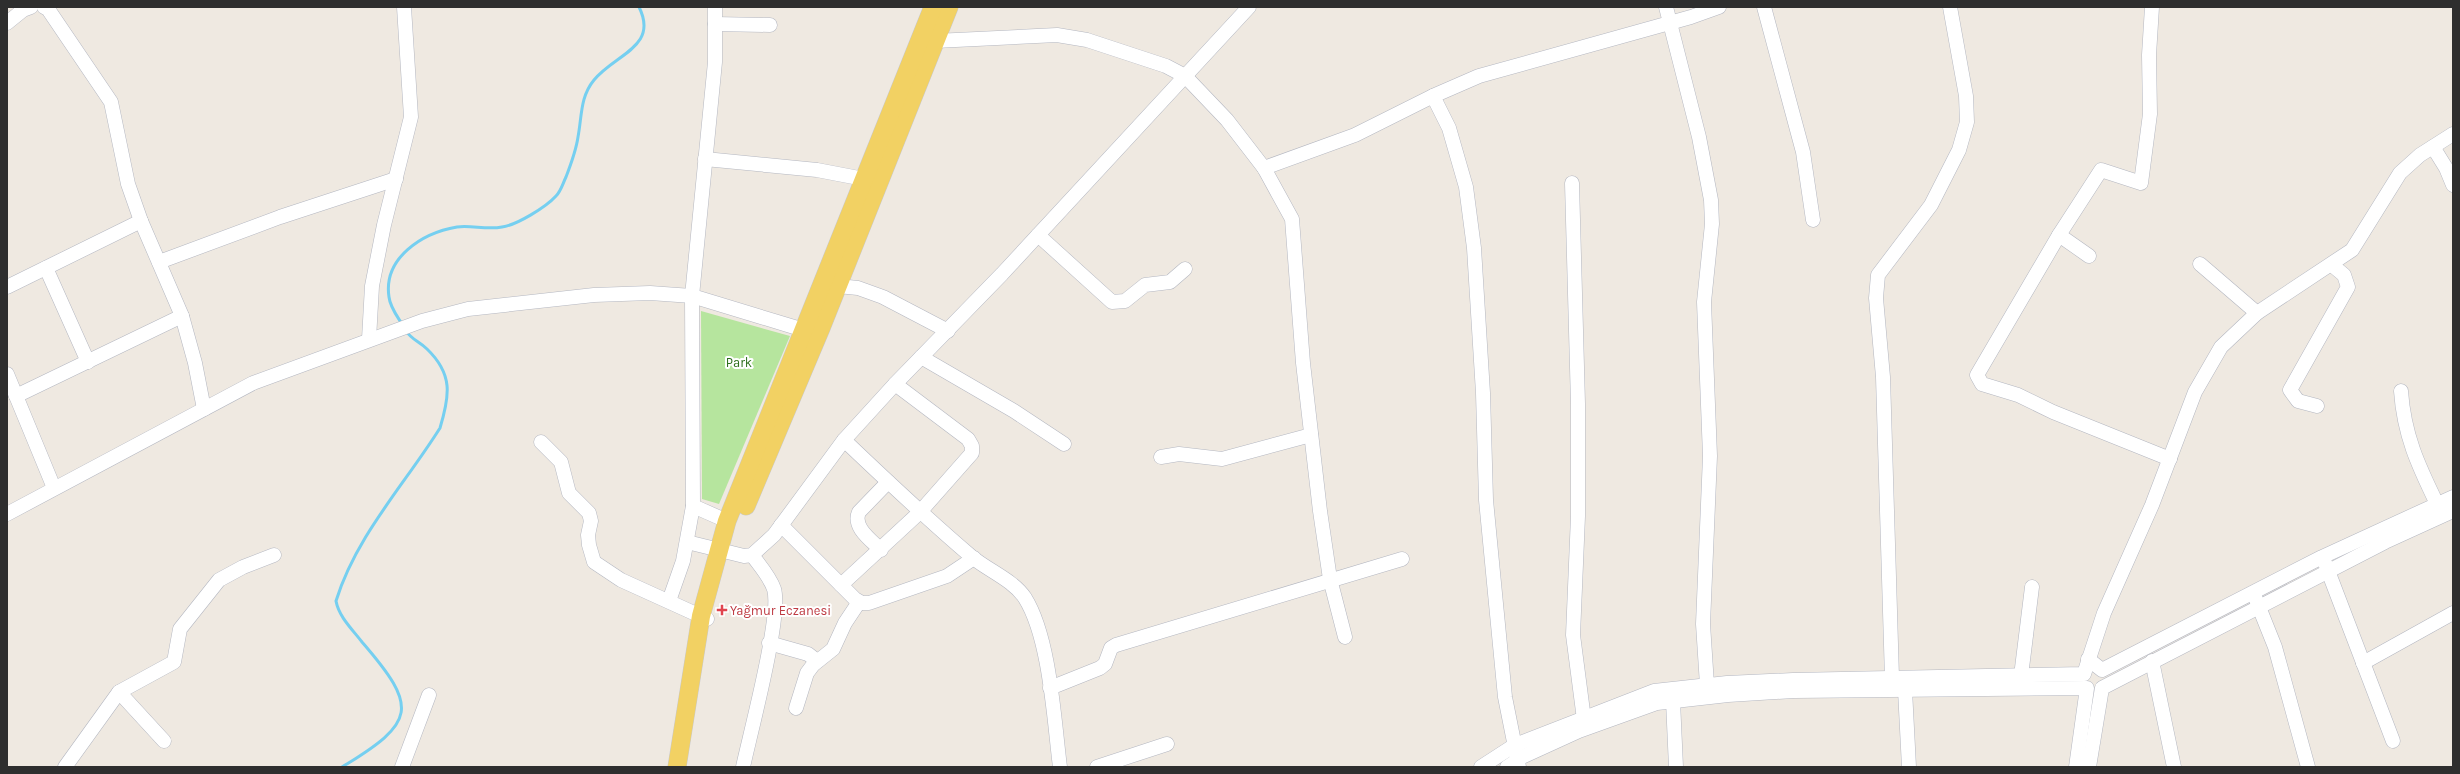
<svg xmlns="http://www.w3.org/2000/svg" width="2460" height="774" font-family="Karla,sans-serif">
  <rect width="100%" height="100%" fill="#efe9e1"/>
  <path fill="#b6e59e" d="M701,311L790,336L719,504L702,499Z"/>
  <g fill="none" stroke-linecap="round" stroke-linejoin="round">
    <g stroke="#75cff0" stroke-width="3">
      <path d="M402,324C397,316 390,307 389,297C383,258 422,233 457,227C471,225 487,230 502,227C517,225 546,207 556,196C561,191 563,183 566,177C571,164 576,151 578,137C582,116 580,97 594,80C615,54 659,47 639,7"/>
      <path d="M342,767C416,722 419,708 362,642C352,629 339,617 336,601C356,536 405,484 440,428C450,395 453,374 427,349C419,341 412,340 406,331"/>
    </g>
    <g stroke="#b4b7c1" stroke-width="15">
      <g id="minor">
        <path d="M44,7L48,9L111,102L128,184L141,221L182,316L195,363L204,409"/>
        <path d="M1666,7L1699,137L1711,200L1712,224L1704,302L1710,456L1703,624L1707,685"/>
        <path d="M1764,7L1803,152L1813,220"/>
        <path d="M2152,7L2149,55L2150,114L2141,183L2101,170L2059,235L1977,375L1982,384L2018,395L2053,412L2170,459"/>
        <path d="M7,23L23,10L31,7"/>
        <path d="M715,24L770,25"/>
        <path d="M927,39L935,41L1057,35L1087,40L1166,66L1185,76L1227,120L1264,168L1292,219L1303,363L1320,511L1330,579L1345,637"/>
        <path d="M1433,96L1449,128L1466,187L1474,248L1483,393L1486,500L1505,697L1519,767"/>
        <path d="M2433,147L2446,168L2453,185"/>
        <path d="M705,159L817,170L864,179"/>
        <path d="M1264,168L1355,135L1433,96L1479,76L1691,17L1719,7"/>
        <path d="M1572,183L1578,404V516L1573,635L1585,727"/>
        <path d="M1038,235L1112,302L1125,301L1145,285L1170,282L1185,269"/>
        <path d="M2059,235L2089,256"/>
        <path d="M159,262L280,217L396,179"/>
        <path d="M2200,264L2257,313"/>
        <path d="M46,268L88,362"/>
        <path d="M828,285L858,288L883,297L948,331"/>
        <path d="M7,287L141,221"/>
        <path d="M369,339L372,286L384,225L411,117L404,7"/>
        <path d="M921,357L1014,411L1064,444"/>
        <path d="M7,374L54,488"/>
        <path d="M2401,391C2404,435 2418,465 2437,504"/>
        <path d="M16,396L182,316"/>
        <path d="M2317,406L2298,401L2290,390L2348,287L2344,275L2332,265"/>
        <path d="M844,440C886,480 928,520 972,557C989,571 1013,580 1025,598C1050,638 1054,720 1060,767"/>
        <path d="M541,442L561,462L569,493L589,513L591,521L588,535L589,545L594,562L621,580L707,619"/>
        <path d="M1161,457L1179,454L1222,459L1311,435"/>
        <path d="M693,506L727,521"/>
        <path d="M7,514L253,383L422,321L468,309L594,295L650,293L692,296L804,330"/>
        <path d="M781,525L855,599L862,603H869L947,576L974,558"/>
        <path d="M687,542L744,556L752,555L774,535L844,440L895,384L1002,274L1249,7"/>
        <path d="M881,550C871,540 852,527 859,512L888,482"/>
        <path d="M2325,563L2393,741"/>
        <path d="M841,585L920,512L972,453V446L968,439L895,384"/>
        <path d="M2255,597L2275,647L2308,767"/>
        <path d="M669,601L683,561L693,506L692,296L715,62V7"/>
        <path d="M769,643L808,654L817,661"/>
        <path d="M2088,659L2102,670L2322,557L2453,497"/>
        <path d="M2152,661L2174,767"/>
        <path d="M2363,663L2453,613"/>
        <path d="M2021,676L2032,587"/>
        <path d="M1892,678L1883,377L1876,298L1878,275L1931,205L1959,150L1967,122L1966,96L1950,7"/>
        <path d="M1050,688L1100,668L1105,664L1111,648L1116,645L1402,559"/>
        <path d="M1905,690L1909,767"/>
        <path d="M119,692L164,741"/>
        <path d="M1673,701L1676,767"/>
        <path d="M796,708L807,673L813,665L833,649L845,623L859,602"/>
        <path d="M65,767L119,692L174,662L180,629L219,580L243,567L274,555"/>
        <path d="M402,767L429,695"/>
        <path d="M743,767C750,734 782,615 774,589C770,577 760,566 752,555"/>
        <path d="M1097,767L1167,744"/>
        <path d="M1481,767L1515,745L1654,691L1727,683L1793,680L2084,674L2104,613L2152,505L2195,392L2221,347L2257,313L2352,250L2400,173L2420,155L2453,134"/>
        <path d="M1507,767L1522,757L1579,731L1657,703L1728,695L1794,691L2087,688L2076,767"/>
        <path d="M2089,767L2102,688L2385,542L2453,511"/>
      </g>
    </g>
    <g stroke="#c9c9c9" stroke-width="19">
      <g id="major">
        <path d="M746,506L821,328L949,7"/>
        <path d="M677,767L701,616L727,521L933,7"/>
      </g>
    </g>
    <use href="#minor" stroke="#fff" stroke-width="14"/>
    <use href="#major" stroke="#f2d163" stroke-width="18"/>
  </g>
  <path fill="#e0444e" stroke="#fff" stroke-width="1.5" d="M720 604h4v4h4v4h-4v4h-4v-4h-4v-4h4z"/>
  <g text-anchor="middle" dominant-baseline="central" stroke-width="4" stroke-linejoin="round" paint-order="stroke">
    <g font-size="13" fill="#2c6e1b" stroke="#fff">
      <text x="739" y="362">Park</text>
    </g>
    <g font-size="13" fill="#be3a42" stroke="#fff" text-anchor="start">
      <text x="730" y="610">Yağmur Eczanesi</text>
    </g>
  </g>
  <rect width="2460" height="774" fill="none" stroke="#2e2e2e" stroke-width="16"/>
</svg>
